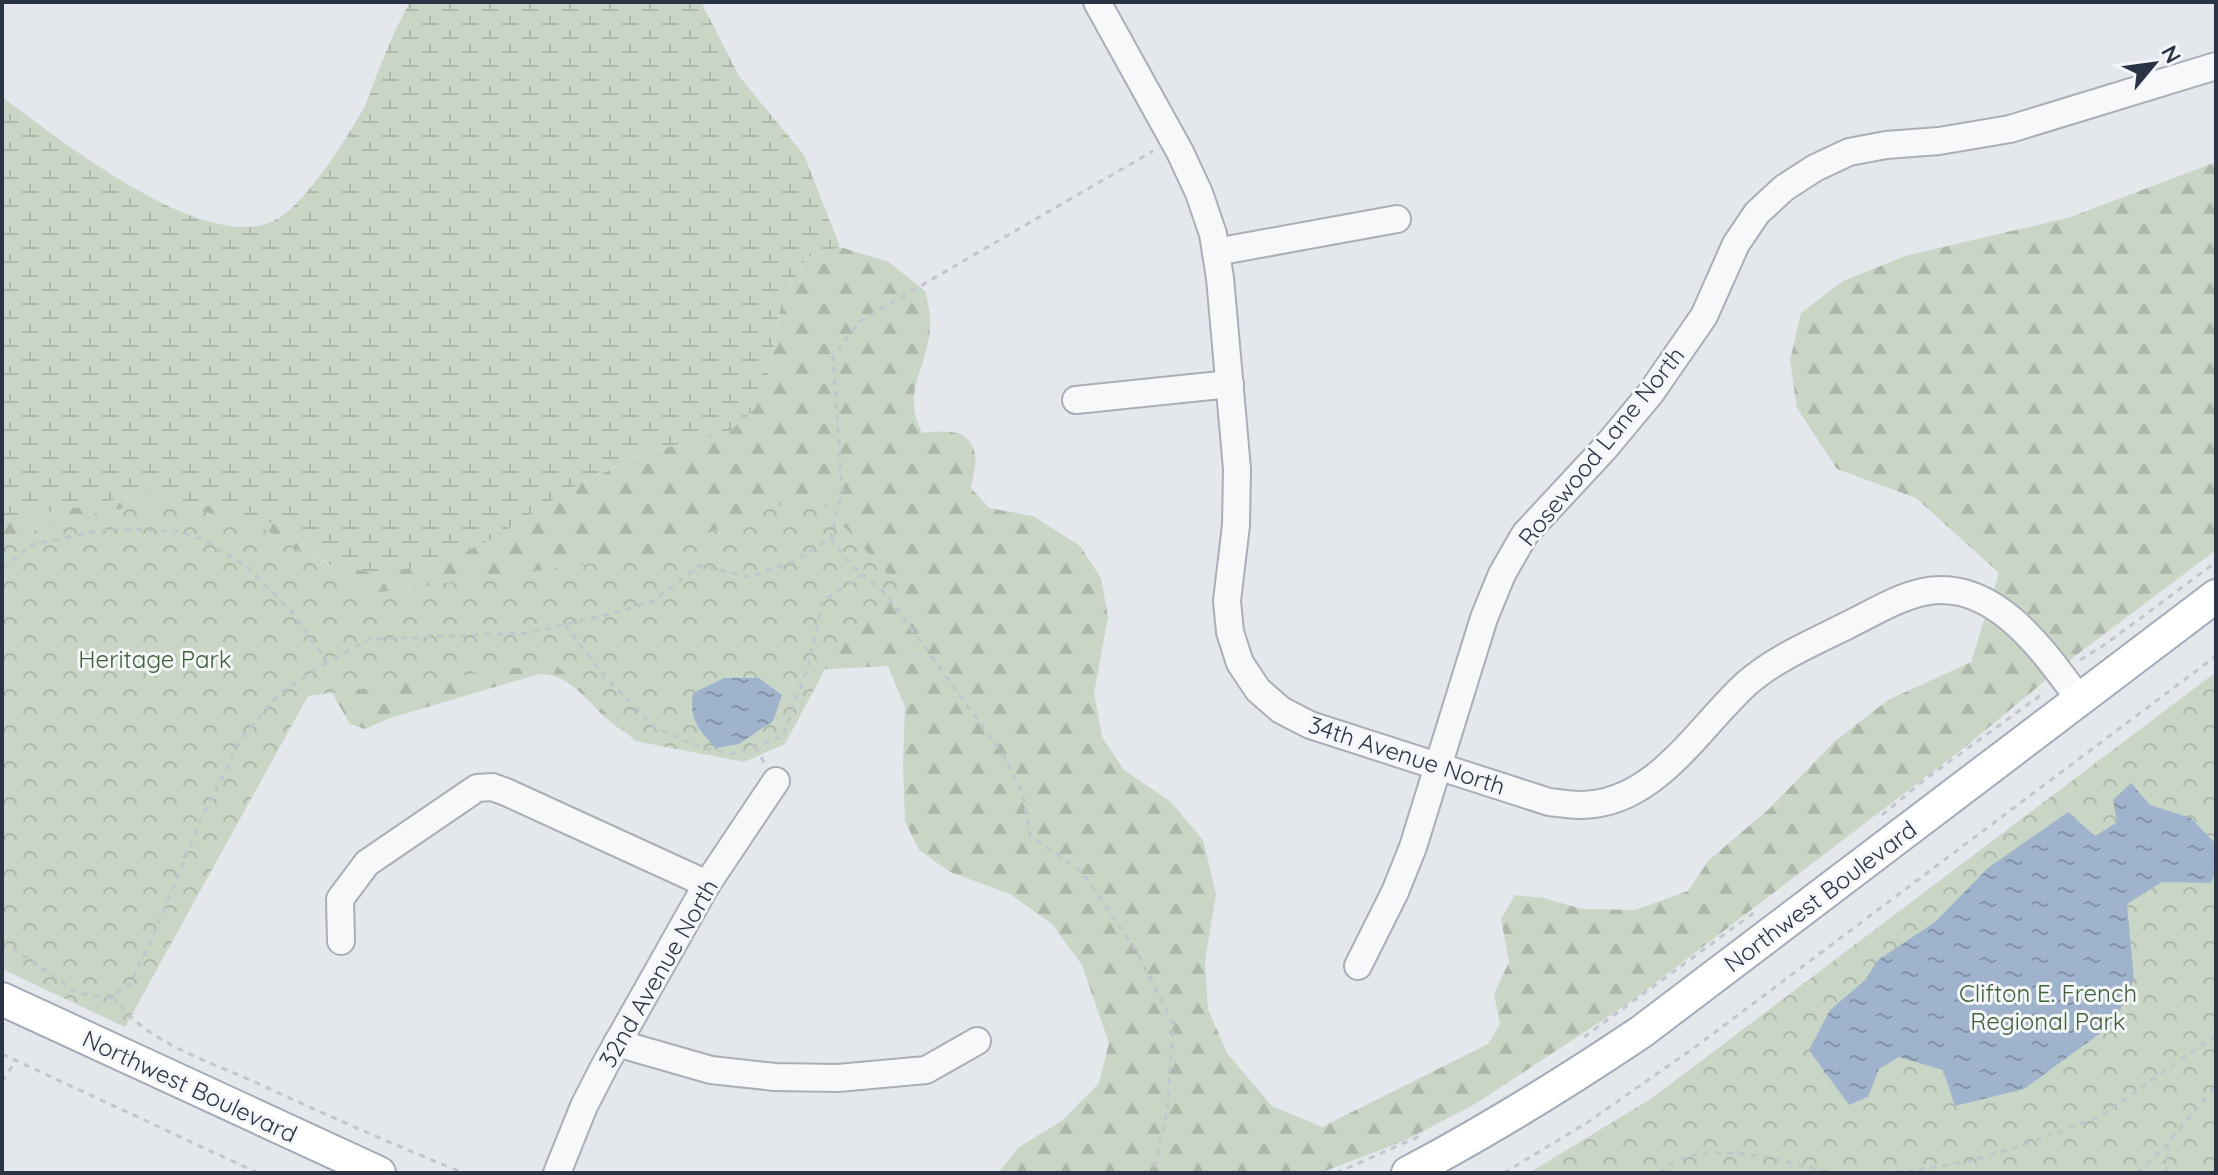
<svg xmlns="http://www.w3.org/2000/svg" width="2218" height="1175" font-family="Quicksand,sans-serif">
  <defs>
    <pattern id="forest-firs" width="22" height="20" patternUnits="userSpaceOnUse" patternTransform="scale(2)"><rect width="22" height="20" fill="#c9d6c5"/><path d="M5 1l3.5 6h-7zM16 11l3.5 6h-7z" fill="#adb8ab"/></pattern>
    <pattern id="wetland-marsh" width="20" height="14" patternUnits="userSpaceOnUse" patternTransform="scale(2)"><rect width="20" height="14" fill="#c9d6c5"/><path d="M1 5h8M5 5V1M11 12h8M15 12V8" fill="none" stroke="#adb8ab"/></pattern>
    <pattern id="park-crowns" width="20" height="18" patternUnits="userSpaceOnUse" patternTransform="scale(2)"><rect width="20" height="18" fill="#c9d6c5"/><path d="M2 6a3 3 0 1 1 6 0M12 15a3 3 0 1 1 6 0" fill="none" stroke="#adb8ab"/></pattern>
    <pattern id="water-ripples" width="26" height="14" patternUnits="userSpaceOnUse" patternTransform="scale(2)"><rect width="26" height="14" fill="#9fb4cc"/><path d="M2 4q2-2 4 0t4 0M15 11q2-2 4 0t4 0" fill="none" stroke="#8293a7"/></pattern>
  </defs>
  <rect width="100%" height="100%" fill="#e4e7ec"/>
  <path fill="url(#forest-firs)" d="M2216,162V550L2075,656L1965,747L1629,1003L1475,1104L1406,1140L1320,1173H998L1019,1147L1063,1120L1099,1083L1109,1043L1082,965L1052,924L1010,894L950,872L919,850L905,821L903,766L905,707L888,666L811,670L630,734C595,720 579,673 539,674L390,718L365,729L350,724L332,693L317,680L2,842V518L57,511L149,493L240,513L287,528L329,566L505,531L571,488L647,452L726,434L767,382L782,300L807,257L840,247L889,262L926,292C928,304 931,317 930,329C927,369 901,392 922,433C943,431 971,427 975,455C977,465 972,479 971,488L989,508L1033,516L1080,546L1101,578L1108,617L1094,693L1102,737L1124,770L1171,802L1203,840L1216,894L1205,962L1208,1009L1227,1053L1272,1106L1322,1127L1488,1044L1500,1024L1494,994L1509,962L1501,919L1515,895L1544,898L1582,909L1635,910L1688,891L1709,860L1770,808L1835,741L1888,700L1971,662L1999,573L1916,498L1837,469L1797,408L1790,360L1801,313L1843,281L1905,256L2071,217Z"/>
  <path fill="url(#wetland-marsh)" d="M410,2H701L739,76L804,155L840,247L807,257L782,300L767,382L755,409L726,434L646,452L571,488L505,531L451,560L380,574L329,565L287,528L240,513L149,493L57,511L2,518V97C58,138 210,261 279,218C307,201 344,142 361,113C368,101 372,87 377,74C387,49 397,25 410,2Z"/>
  <g fill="url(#park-crowns)">
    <path d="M813,492L901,589L838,645L785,744L744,762L635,741L554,663L308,696L125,1027L2,969V542L67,519L158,501L259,525L366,594L652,555Z"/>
    <path d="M2216,672V1173H1529L1652,1098Z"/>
  </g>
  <g fill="url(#water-ripples)">
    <path d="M724,678H759L782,695L773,721L739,744L716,748C698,730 689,719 693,693Z"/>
    <path d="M2131,783L2150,805L2191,818L2216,844V869L2211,883L2162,882L2127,904L2134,980L2114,1023L2024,1089L1955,1106L1943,1070L1899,1057L1879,1069L1868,1097L1849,1105L1809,1050L1830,1010L1865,980L1878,960L1935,922L1988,868L2068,812L2095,836L2117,822L2113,800Z"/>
  </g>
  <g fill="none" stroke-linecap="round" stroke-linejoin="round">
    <g stroke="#a9aeb7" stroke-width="30">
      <g id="minor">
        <path d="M1097,2L1180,152L1199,193L1213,234L1220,278L1237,469L1236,525L1227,601L1230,632L1240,663L1258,690L1281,710L1310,725L1549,802C1559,803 1569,805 1579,805C1654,806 1697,729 1746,684C1774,659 1812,643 1846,626C1871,614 1896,598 1923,592C1993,577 2043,650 2079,699"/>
        <path d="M1216,252L1397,219"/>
        <path d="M1076,400L1230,384"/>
        <path d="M341,941L340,899L367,863L477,788L492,787L506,792L707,884"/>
        <path d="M1358,966L1395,892L1413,847L1484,618L1502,574L1525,534L1605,448L1650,394L1704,316L1736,244L1757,213L1784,188L1815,168L1849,152L1886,145L1939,141L2010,129L2216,66"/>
        <path d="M617,1043L711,1070L775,1077L838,1078L926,1070L977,1041"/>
        <path d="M557,1173L584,1106L605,1065L707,884L776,781"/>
      </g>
    </g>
    <g stroke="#a3abb8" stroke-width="36">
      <g id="major">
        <path d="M2,999L379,1173"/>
        <path d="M1408,1173C1489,1130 1565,1083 1641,1032L2216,596"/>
      </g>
    </g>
    <g stroke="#c2c5cb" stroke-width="3" stroke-dasharray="6 6" stroke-linecap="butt">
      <path d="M831,538L850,564L886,594L1004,756L1023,795L1030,836L1082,872L1136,950L1173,1024L1167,1112L1153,1173"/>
      <path d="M2,568L34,544L109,529L179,531L205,541L247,567L290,610L327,662L370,639L529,633L622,611L653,601L700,565L749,577L795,561L831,538L842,491L833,357L860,321L1153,151"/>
      <path d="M565,625L602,673L655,728L700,747L737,754L754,746L783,737L809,663L823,601L863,574"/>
      <path d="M2080,660L2107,643L2216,562"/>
      <path d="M755,747L765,764"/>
      <path d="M1882,815L1924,780L2045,692"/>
      <path d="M2,941L78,993L110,998L131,983L163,913L200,821L241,739L280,693L327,662"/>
      <path d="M113,996C143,1042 209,1061 257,1083C326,1115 394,1145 464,1173"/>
      <path d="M1584,1037L1755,912"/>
      <path d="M2,1054L258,1173"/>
      <path d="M2,1081L16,1061"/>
      <path d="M1336,1173L1420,1136"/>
      <path d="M1504,1173L1588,1122L1698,1045L2216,656"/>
      <path d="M1660,1173C1666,1168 1673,1162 1680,1159C1729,1142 1786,1163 1834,1173"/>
      <path d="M1871,1173L1910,1171L1971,1161L2032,1142L2101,1116L2216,1035"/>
      <path d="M2138,1173L2168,1143L2216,1086"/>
      <path d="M2166,1173L2168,1145"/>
    </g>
    <use href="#minor" stroke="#f7f8fa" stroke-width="26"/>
    <use href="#major" stroke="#fff" stroke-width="32"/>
  </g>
  <g text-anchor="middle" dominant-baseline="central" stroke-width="6" stroke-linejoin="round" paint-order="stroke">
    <g font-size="24" fill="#2b3445" stroke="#f4f6f9">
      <text transform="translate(1601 446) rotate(-51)">Rosewood Lane North</text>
      <text transform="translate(1407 755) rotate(18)">34th Avenue North</text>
      <text transform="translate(1820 896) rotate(-37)">Northwest Boulevard</text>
      <text transform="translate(658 973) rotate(-60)">32nd Avenue North</text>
      <text transform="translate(190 1086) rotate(25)">Northwest Boulevard</text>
    </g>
    <g font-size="24" fill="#3f6138" stroke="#f4f6f9">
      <text x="155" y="659">Heritage Park</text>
      <text x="2048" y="993">Clifton E. French<tspan x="2048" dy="28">Regional Park</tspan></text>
    </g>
  </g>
  <rect width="2218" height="1175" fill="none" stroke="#2b3445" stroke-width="8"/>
  <g transform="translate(2154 64) rotate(61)" stroke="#f4f6f9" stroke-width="6" paint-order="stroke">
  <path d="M0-6L14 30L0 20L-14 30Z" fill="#2b3445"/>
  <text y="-12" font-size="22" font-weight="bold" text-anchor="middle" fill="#2b3445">N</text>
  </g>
</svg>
